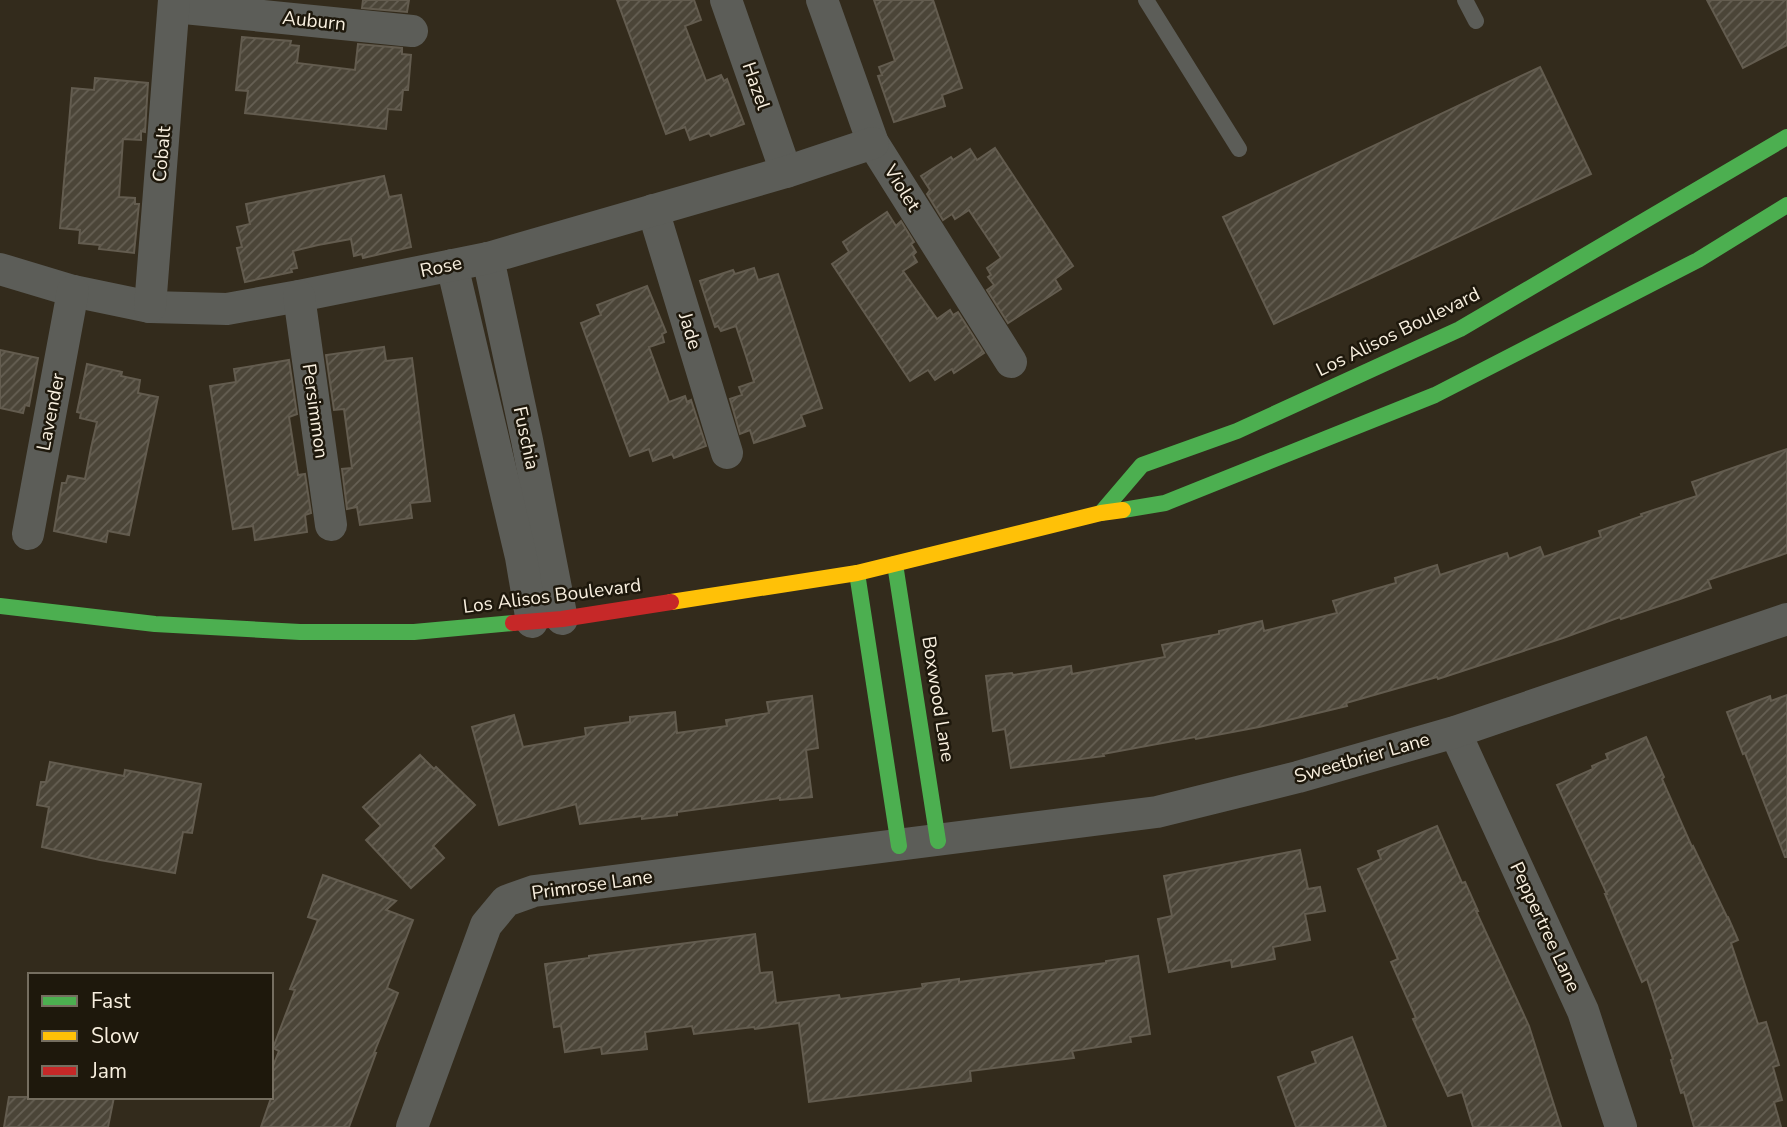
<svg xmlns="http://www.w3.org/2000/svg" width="1787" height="1127" font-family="'Nunito Sans',sans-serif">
  <defs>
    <pattern id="building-hatch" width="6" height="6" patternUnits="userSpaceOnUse" patternTransform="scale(1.75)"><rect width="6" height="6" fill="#4b4538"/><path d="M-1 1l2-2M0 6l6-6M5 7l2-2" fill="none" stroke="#666054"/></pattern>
  </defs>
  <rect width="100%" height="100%" fill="#332b1c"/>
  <g fill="url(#building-hatch)" stroke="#635c4f" stroke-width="2">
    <path d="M363,0H409L407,12L362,8Z"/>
    <path d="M617,0H694L701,20L685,26L706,81L721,75L724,81L727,79L744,124L711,136L709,133L690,140L685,127L666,134Z"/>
    <path d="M874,0H933L962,88L942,95L945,106L894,122L878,76L882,75L879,67L895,61Z"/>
    <path d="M1707,0H1787V45L1743,68Z"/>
    <path d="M242,37L291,41L290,45L299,46L297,63L355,70L358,44L402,48V54L411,55L408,90H403L401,110L388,109L386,129L245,113L248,91L236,90Z"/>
    <path d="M1540,67L1591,174L1274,324L1223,217Z"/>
    <path d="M95,78L148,83L145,132L141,131V140L123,139L119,197L135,198V204H139L134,253L99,249L100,245L79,243L80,230L60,228L72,88L94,90Z"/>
    <path d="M995,148L1073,266L1055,279L1061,289L1008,323L987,290L994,285L988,277L991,275L987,268L1001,258L969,210L955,219L952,214L943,220L927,194L930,190L921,176L951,157L953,160L970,149L977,160Z"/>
    <path d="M384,176L389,197L401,195L411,247L363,258L362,254L354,256L351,239L318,245L293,251L297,268L291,269L292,272L245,282L237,248L242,247L237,227L250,224L246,204Z"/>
    <path d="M887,212L896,226L901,221L914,242L911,244L916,252L913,255L917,262L903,271L937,319L950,310L953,315L958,312L984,353L954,373L952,369L935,380L928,370L910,381L832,264L849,252L843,242Z"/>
    <path d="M754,268L758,280L778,274L822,408L801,415L805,426L754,443L750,430L740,434L730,399L742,395L739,387L754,382L746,356L736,326L721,331L718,326L715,327L700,281L733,270L735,274Z"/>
    <path d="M647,286L666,332L662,334L664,342L649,347L669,402L685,396L687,402L691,400L706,446L674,458L672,454L653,461L649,449L630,456L581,323L601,315L597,305Z"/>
    <path d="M384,347L386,361L412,358L430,501L410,503L412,518L360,525L357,507L347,509L342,469L352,468L344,409L334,410L326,355Z"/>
    <path d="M0,350L38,358L29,406L25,405L23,413L0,408Z"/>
    <path d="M289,360L297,414L289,417L298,475L305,474L311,513L305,515L307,532L255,540L253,526L233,529L210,386L236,382L234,369Z"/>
    <path d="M87,364L122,372L121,376L140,380L138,393L158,397L129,535L108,531L106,542L54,531L62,483H66L68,476L85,479L91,448L97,422L80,418L81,413L77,412Z"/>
    <path d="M1787,449V553L1708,580L1711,588L1680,599L1621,619L1620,617L1563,638L1438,679L1437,677L1346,703L1347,706L1259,727L1196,739L1195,737L1103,754L1104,756L1011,768L1005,729L993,731L986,676L1012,673L1013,675L1071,666L1072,674L1165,657L1162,645L1219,634V631L1262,621L1264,631L1337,613L1333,601L1396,583L1395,578L1437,565L1440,575L1507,553L1509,559L1540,547L1544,557L1601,537L1599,531L1642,516L1641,514L1697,496L1692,482Z"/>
    <path d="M1787,695V857H1785L1745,753L1743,754L1727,712L1770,696L1771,701Z"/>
    <path d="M812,696L818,748L806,750L812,797L780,800V798L677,812V815L642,819V816L580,824L576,804L499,825L472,727L514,715L523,747L586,736L585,728L630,722V717L675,712L677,733L727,726L726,720L769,713L767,702Z"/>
    <path d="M1646,737L1664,777L1662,779L1692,847L1693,846L1727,917H1728L1738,940L1731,943L1758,1024L1766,1022L1779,1065L1773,1067L1782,1100L1774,1102L1781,1127H1694L1684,1092L1681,1093L1671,1060L1673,1059L1647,979L1642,982L1605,894H1607L1557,785L1593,769L1592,766L1608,759L1606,754Z"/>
    <path d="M420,755L434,769L436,767L475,805L433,846L444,858L411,888L366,840L381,826L363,807Z"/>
    <path d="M50,762L124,776L125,770L201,784L192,833L183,832L175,873L100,860L42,847L49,807L37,805L41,782H46Z"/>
    <path d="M1437,826L1462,883L1465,882L1478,911H1476L1529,1026L1561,1127H1473L1462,1092L1448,1096L1413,1019L1416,1018L1391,962L1398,959L1358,869L1381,859L1378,851Z"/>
    <path d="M1300,850L1308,889L1320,887L1325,911L1305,914L1310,940L1273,947L1275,959L1232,967L1231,960L1169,972L1158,919L1172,916L1164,876Z"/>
    <path d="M323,875L396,901L386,910L413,920L387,988L398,993L374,1053H376L349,1127H261L271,1098V1071L279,1051L273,1048L295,990L290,989L318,920L308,917Z"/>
    <path d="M755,934L760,973L772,972L776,1003L839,995L840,999L923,988L922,984L959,979V982L1106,963V961L1138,956L1150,1034L1130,1037L1131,1042L1072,1051L1074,1058L970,1071L971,1081L809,1102L799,1023L755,1029L754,1027L694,1034L692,1026L645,1032L647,1049L602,1054L601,1047L565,1052L561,1026L554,1027L545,964L589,958V956Z"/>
    <path d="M1352,1037L1386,1127H1296L1278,1077L1316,1063L1312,1052Z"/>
    <path d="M9,1097H114L108,1127H4Z"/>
  </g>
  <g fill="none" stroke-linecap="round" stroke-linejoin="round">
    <g stroke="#5c5d58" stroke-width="16">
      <path d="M1146,0L1239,149"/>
      <path d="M1465,0L1476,21"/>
    </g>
    <g stroke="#5c5d58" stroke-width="32">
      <path d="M726,0L786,172"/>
      <path d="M822,0L873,143L1011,362"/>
      <path d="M174,7L412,31"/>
      <path d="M653,210L727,453"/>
      <path d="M488,258L527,440L562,619"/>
      <path d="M452,265L521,557L532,622"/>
      <path d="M0,269L73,291L150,307L227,309L299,296L488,258L786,172L873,143"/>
      <path d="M299,296L331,525"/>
      <path d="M150,307L174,0"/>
      <path d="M28,534L73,291"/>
      <path d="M1455,732L1583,1011L1621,1127"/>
      <path d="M412,1127L486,925L506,901L534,891L1157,812L1298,777L1455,732L1787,619"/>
    </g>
    <g stroke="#4caf50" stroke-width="16">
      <path d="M1123,510L1165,503L1435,395L1698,260L1787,205"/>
      <path d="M1101,513L1142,465L1237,431L1460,329L1787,137"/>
      <path d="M895,564L938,841"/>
      <path d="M857,573L899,846"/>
      <path d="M0,606L155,624L300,632H414L513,623"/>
    </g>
    <path stroke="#ffc107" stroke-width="16" d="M671,602L857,573L1101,513L1123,510"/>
    <path stroke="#c62828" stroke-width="16" d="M513,623L562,619L671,602"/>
  </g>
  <g text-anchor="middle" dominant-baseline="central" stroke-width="5" stroke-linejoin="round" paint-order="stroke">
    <g font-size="19" fill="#f8efdf" stroke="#1e180c">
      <text transform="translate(314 21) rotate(6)">Auburn</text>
      <text transform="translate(756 86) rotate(71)">Hazel</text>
      <text transform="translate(162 154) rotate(-85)">Cobalt</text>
      <text transform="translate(902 188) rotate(58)">Violet</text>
      <text transform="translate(441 267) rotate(-12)">Rose</text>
      <text transform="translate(690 331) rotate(73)">Jade</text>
      <text transform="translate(1398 332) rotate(-26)">Los Alisos Boulevard</text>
      <text transform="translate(315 411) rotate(82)">Persimmon</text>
      <text transform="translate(51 412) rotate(-79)">Lavender</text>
      <text transform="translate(526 438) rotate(78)">Fuschia</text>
      <text transform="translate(552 596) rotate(-7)">Los Alisos Boulevard</text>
      <text transform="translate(938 699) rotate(81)">Boxwood Lane</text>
      <text transform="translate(1362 758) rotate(-16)">Sweetbrier Lane</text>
      <text transform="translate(592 885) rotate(-8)">Primrose Lane</text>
      <text transform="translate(1545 927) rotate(65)">Peppertree Lane</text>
    </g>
  </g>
  <rect x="28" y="973" width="245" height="126" fill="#1e180c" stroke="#756e60" stroke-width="2"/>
  <rect x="42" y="996" width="35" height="10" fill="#4caf50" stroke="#756e60" stroke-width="2"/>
  <text x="91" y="1008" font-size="21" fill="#f8efdf">Fast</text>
  <rect x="42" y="1031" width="35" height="10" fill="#ffc107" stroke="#756e60" stroke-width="2"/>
  <text x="91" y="1043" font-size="21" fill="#f8efdf">Slow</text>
  <rect x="42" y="1066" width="35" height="10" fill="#c62828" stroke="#756e60" stroke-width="2"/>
  <text x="91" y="1078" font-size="21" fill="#f8efdf">Jam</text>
</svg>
